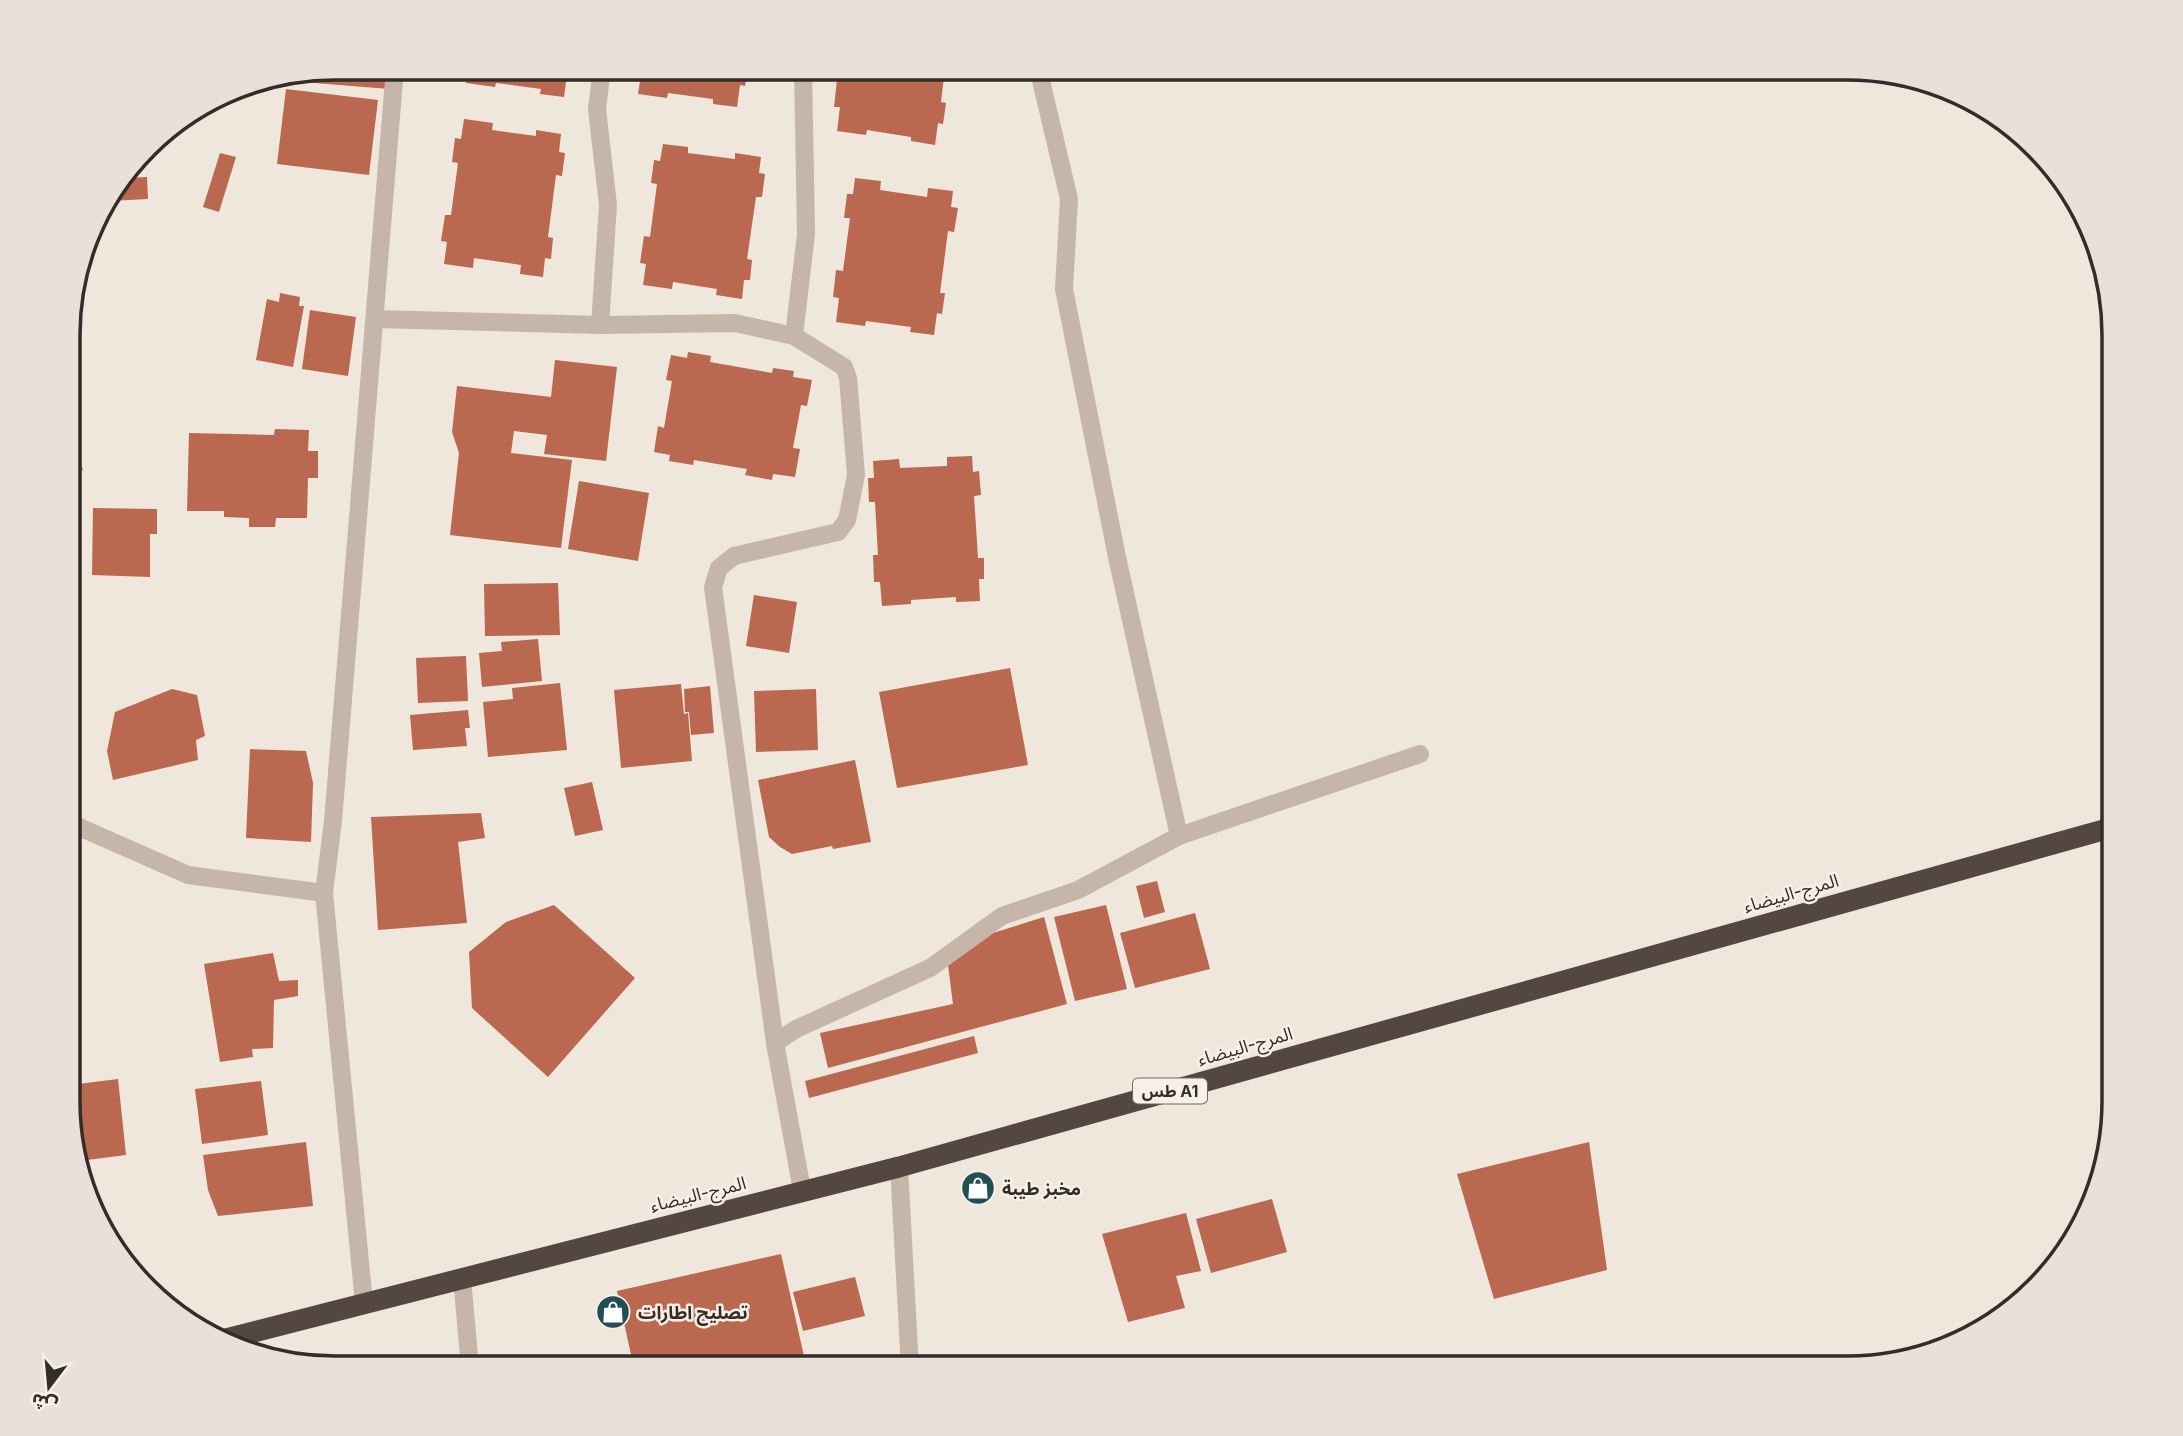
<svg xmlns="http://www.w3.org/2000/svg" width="2183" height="1436" font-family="Inter,'Noto Sans Arabic',sans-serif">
  <rect width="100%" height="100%" fill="#efe6dc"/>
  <g fill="#ba684f">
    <path d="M335,68H391L389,89L302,82L303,75Z"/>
    <path d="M468,68H573L572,76L567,75L564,97L540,94L541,89L496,83L495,87L466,83Z"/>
    <path d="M642,68H748L745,86L740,85L737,107L713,104V99L668,93L667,98L638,94Z"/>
    <path d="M845,68H945L941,102L946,103L943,124L938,123L935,145L911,141V137L867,130L866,135L837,131L840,107H834L837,80H843Z"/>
    <path d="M286,89L378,100L369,175L277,164Z"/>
    <path d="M464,119L493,123L492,130L536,136V130L561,134L559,152L565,153L562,176L556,175L548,237L553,238L551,259L545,258L543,277L520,274L521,265L474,258L473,268L444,264L447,242L441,241L445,215H451L458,163L452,162L455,138L461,139Z"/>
    <path d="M663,144L688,147V153L735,159V153L761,157L759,173L765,174L762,197H756L747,259L752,260L750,280H744L742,299L716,295L717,289L673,282L672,289L643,285L646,264L640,263L644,236L650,237L657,184L651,183L654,160L660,161Z"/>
    <path d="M220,153L236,157L219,212L203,207Z"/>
    <path d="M147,177L148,199L109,201L126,178Z"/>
    <path d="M855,178L881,181L880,190L927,197L928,188L953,191L951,207L958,208L954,232L948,231L940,293H945L942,314L937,313L934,335L910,332L911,327L866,321L865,326L836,322L839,298L833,297L836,270L843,271L850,218H844L847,194H853Z"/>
    <path d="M280,293L300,297L299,306H304L293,367L256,360L267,299L279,302Z"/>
    <path d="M310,310L356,317L348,376L302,369Z"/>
    <path d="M688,352L711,356L710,362L772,373L773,368L794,371L793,377L812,380L807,406L801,405L793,448L800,449L795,477L773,474L772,480L745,475L747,469L694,460L693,465L669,461L670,455L654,452L658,426L664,428L672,381L666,380L671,355L687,358Z"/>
    <path d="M555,360L617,367L606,461L544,454L547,435L514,431L511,453L572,460L561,548L450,535L459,453L452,432L457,386L551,397Z"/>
    <path d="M275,429L309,430L308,451H318V478H308L307,518H276L275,527H249V518L224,517V511H187L189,433L274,435Z"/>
    <path d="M70,432L83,470L70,474Z"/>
    <path d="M972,456L973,472L979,471L981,495L974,496L978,558H984V579H979L980,601L956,602V597L911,600V604L882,606L880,582H874L873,555H878L875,502H869L868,478H874L873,461L899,459L900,468L947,466V457Z"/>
    <path d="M579,481L649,493L638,561L568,549Z"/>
    <path d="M93,508L157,509V534H150V577L92,575Z"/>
    <path d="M558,583L560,635L485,636L484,584Z"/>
    <path d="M754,595L797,602L789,653L746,646Z"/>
    <path d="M538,639L542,681L482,687L479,653L502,651L501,642Z"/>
    <path d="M466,656L468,701L418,703L416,658Z"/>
    <path d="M1010,668L1028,765L897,788L879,692Z"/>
    <path d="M560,683L567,750L488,757L483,702L513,699L512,688Z"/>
    <path d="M681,684L684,714L688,713L692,761L621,768L614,690Z"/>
    <path d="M710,686L714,733L691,735L689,712H685L684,689Z"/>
    <path d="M172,689L197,695L205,736L196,740L198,760L113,780L107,751L115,712Z"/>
    <path d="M816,689L818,750L756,752L754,691Z"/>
    <path d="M468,710L470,728H465L467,746L413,750L410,715Z"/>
    <path d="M250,749L306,751L313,783L311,842L246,838Z"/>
    <path d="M855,760L871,842L833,849L832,846L792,854L780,847L769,837L758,780Z"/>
    <path d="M592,782L603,830L575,836L564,788Z"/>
    <path d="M481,813L485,838L458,842L467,923L378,930L371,817Z"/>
    <path d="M1157,881L1165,912L1144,918L1136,886Z"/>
    <path d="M554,905L635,978L548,1077L472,1008L469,952L506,922Z"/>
    <path d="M1106,905L1127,989L1075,1001L1054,917Z"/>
    <path d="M1195,913L1210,969L1135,988L1120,933Z"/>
    <path d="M1044,917L1067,1004L828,1068L820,1033L953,1004L948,965L993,933Z"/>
    <path d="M273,953L279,981L298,980V996L274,1000L273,1048L252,1049L253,1057L220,1062L204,964Z"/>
    <path d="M974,1036L978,1053L809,1098L805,1081Z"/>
    <path d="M118,1079L126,1155L79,1161L70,1135V1085Z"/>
    <path d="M261,1081L268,1135L202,1144L195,1089Z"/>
    <path d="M306,1142L313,1206L218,1216L208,1190L203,1155Z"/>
    <path d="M1589,1142L1607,1270L1494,1299L1457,1174Z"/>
    <path d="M1272,1199L1287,1252L1211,1273L1196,1219Z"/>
    <path d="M1186,1213L1201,1271L1176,1276L1185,1308L1128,1322L1102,1234Z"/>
    <path d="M781,1254L806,1365L792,1368H634L617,1291Z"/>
    <path d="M855,1277L865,1316L803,1331L793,1292Z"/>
  </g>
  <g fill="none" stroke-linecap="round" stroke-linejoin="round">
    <g stroke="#c6b6a9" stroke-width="18">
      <path d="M1038,68L1069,199L1064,289L1117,557L1179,836"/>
      <path d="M375,319L600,325L735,323L794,336L844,367L848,378L856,475L847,520L838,532L734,556L719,568L713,587L775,1043L802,1190"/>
      <path d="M600,325L608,205L597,109L602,68"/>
      <path d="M794,336L806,234L803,68"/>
      <path d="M70,823L188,875L324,893"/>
      <path d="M775,1043L796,1029L930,968L1002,916L1078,890L1179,836L1420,754"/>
      <path d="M899,1167L910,1368"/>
      <path d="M462,1278L470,1368"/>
      <path d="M364,1303L324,893L333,821L395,68"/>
    </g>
    <path stroke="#544640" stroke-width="21" d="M222,1340L899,1167L2114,827"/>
  </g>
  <defs>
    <g id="shop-disc" transform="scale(1.75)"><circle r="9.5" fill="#224f52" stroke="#f8f0e8"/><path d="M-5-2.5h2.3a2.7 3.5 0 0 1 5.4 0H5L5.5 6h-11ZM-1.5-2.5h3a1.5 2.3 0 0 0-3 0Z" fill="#fff"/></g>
  </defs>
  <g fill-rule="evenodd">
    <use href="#shop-disc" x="978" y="1188"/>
    <use href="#shop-disc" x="613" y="1312"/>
  </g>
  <g text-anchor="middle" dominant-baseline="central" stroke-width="5" stroke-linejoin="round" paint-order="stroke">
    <rect fill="#f8f0e8" stroke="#6f6762" stroke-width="2" x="1133" y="1078.5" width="74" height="25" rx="5"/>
    <g font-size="16" font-weight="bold" fill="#342c28">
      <text x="1170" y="1091">طس A1</text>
    </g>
    <g font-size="18" fill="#342c28" stroke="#f8f0e8">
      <text transform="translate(1791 893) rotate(-16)">المرج-البيضاء</text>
      <text transform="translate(1245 1046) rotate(-16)">المرج-البيضاء</text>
      <text transform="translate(698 1194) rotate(-14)">المرج-البيضاء</text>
    </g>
    <g font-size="18" font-weight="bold" fill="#342c28" stroke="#f8f0e8" text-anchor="start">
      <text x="1002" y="1188">مخبز طيبة</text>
      <text x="638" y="1312">تصليح اطارات</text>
    </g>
  </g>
  <path d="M0 0H2183V1436H0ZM335 80H1847A255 255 0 0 1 2102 335V1101A255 255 0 0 1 1847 1356H335A255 255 0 0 1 80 1101V335A255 255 0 0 1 335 80Z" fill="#e8e0d9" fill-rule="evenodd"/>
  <path fill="none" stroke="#342c28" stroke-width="3.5" d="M335 80H1847A255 255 0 0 1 2102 335V1101A255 255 0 0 1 1847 1356H335A255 255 0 0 1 80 1101V335A255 255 0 0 1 335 80Z"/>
  <g transform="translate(49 1387) rotate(196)" stroke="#f8f0e8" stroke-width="5" paint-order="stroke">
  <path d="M0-5L12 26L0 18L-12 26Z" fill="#342c28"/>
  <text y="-10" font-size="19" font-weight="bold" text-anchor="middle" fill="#342c28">ش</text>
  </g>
</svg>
